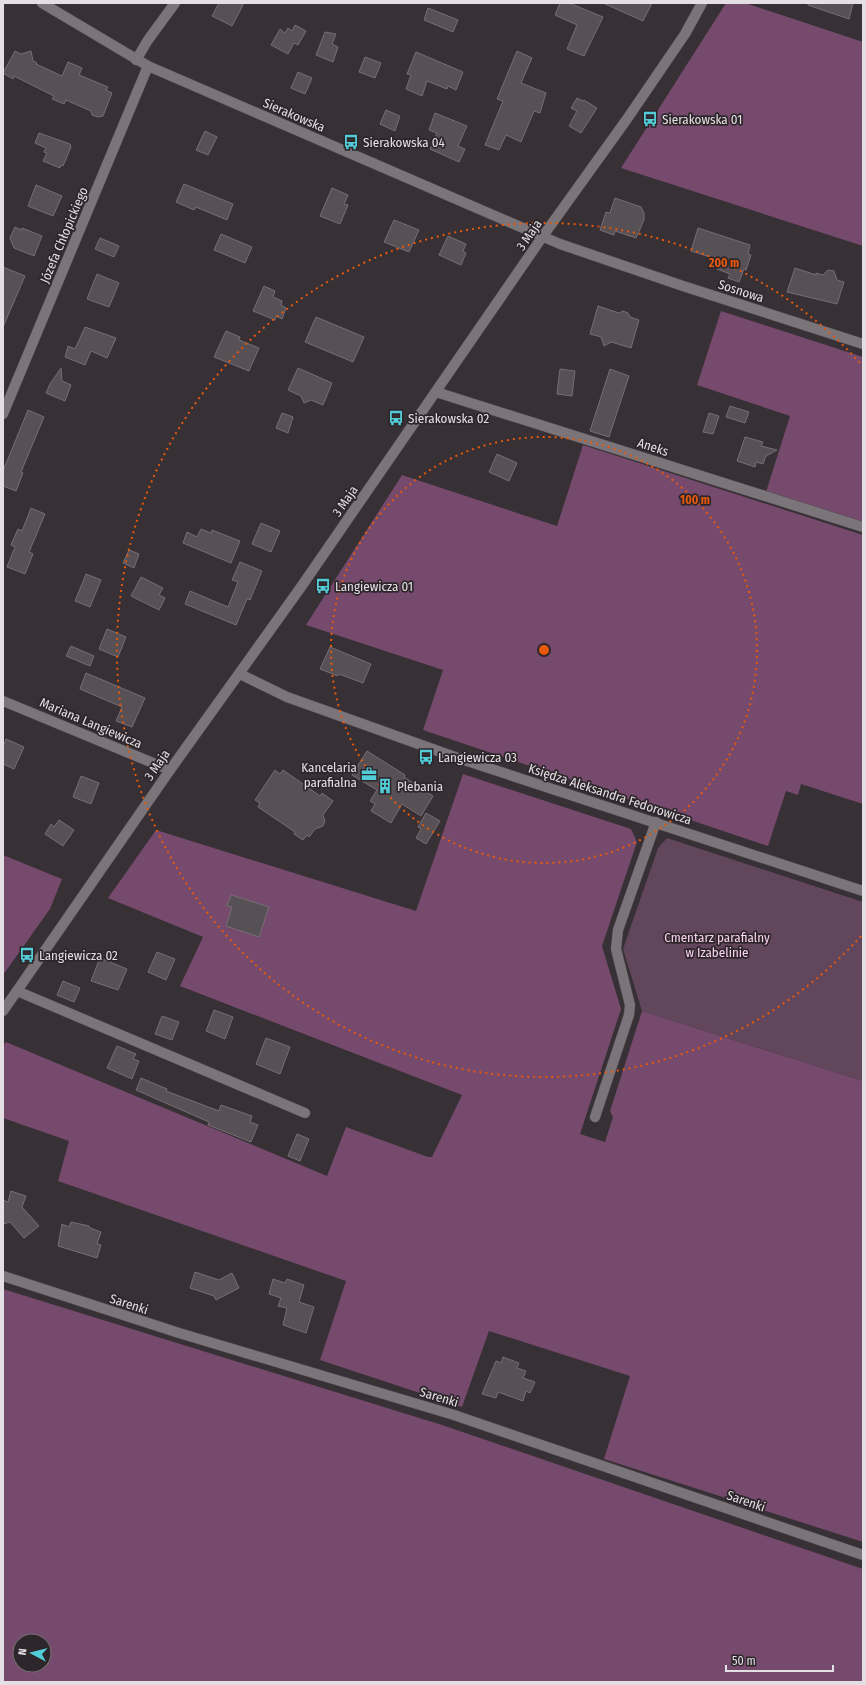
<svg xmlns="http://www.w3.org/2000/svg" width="866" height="1685" font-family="'Fira Sans Condensed',sans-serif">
  <rect width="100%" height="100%" fill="#373035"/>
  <path fill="#62465b" d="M667,838L863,902V1081L642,1011L623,949L658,848Z"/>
  <g fill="#754a6c" fill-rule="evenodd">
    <path d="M726,3H745L863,42V246L621,168Z"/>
    <path d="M721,311L863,357V522L766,492L790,416L697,385Z"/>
    <path d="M583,445L863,535V804L801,784L798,795L786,791L768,846L423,730L443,670L306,625L402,475L557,526Z"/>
    <path d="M463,774L631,829L637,842L602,946L621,1009L580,1134L605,1142L613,1117L610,1111L642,1011L863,1081V1542L604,1459L630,1376L489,1331L462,1407L320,1360L346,1281L58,1181L69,1141L3,1118V1046L6,1042L327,1176L346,1127L428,1157H432L462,1095L180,986L203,937L108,898L156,830L416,911Z"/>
    <path d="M3,855L62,879L50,909L3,975Z"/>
    <path d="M3,1289L442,1425L863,1569V1682H3ZM20,1641H44V1665H20Z"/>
  </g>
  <g fill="#575055" stroke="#766e74">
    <path d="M219,3H244L232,26L212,16Z"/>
    <path d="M560,3H569L603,17L584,56L567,49L577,25L555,15Z"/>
    <path d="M603,3H652L643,21Z"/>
    <path d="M808,3H853L849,19L808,5Z"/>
    <path d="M428,8L458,20L453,32L424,20Z"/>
    <path d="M295,25L306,31L298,45L294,43L288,54L271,45L280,29L285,33L288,28L292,31Z"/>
    <path d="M325,32L336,34L332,44L338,47L333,62L316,55Z"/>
    <path d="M15,51L21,54L31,51L33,61L37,63L36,64L62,76L68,62L82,68L79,75L108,87L106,90L112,93L103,116L98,117L92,115L91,111L66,100L64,104L52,99L54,96L14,76L13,79L3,73Z"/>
    <path d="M517,51L532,58L521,83L546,93L540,113L534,111L521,142L506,135L499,150L485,145L503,101L497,99Z"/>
    <path d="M416,52L463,72L456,90L448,86L447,89L427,81L422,96L406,89L411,75L407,74Z"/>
    <path d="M365,57L381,63L375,78L359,72Z"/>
    <path d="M298,72L312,78L305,94L291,88Z"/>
    <path d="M577,98L583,101L584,100L597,108L581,133L569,126L577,111L571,108Z"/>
    <path d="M386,110L400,116L395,131L380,124Z"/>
    <path d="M435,113L467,126L458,146L465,149L459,162L430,149L437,133L429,130Z"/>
    <path d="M205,131L217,137L208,155L196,150Z"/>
    <path d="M39,133L70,144L71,147L63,166L61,165L60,168L43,161L47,153L44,152L46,148L35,143Z"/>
    <path d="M184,184L233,204L227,220L196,207L194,210L176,202Z"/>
    <path d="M36,185L62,196L53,216L28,206Z"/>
    <path d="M332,188L348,195L344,204L348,205L340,224L320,216Z"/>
    <path d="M615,198L641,207L644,213V220L636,238L615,231L614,235L600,230L606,212L610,213Z"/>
    <path d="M394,220L419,230L409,252L384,242Z"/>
    <path d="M15,227L21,230L22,228L42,236L34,256L14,248L10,238Z"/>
    <path d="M698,228L750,245L748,254L751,255L746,270L744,269L739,282L728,278L730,274L717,269L720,260L691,251Z"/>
    <path d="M221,234L252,247L245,263L214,250Z"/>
    <path d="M448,236L466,244L463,251L466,253L461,265L439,255Z"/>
    <path d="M100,238L119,246L114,257L95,249Z"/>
    <path d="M3,267L25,276L3,327Z"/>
    <path d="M795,268L816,275V273L823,275L828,270L834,271L837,280L844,282L837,304L787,292Z"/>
    <path d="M97,274L119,283L109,307L87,299Z"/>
    <path d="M264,286L275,291L273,297L282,301L281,305L286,308L282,319L276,316L275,320L253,311Z"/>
    <path d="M598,306L619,313L623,311L628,313L630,317L639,320L631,348L611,342L604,346L601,337L590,334Z"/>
    <path d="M316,317L364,337L353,362L305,342Z"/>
    <path d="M85,327L116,338L107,358L91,351L85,365L65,357L68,346L75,349Z"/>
    <path d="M226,331L240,337L239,340L259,348L249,371L214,357Z"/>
    <path d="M61,368L62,381L71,385L65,401L46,393L50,384Z"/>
    <path d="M298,368L332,383L323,405L311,400L304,403L301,396L288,390Z"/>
    <path d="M560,369L575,371L572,396L557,394Z"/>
    <path d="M610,369L629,376L609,437L590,431Z"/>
    <path d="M730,406L749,412L745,423L726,417Z"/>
    <path d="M28,410L44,417L21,472L23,473L16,491L3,486V471Z"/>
    <path d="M282,413L293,417L288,433L276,428Z"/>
    <path d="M709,413L719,416L713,434L703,432Z"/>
    <path d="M745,437L763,442L761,446L777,450L766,456L763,464L756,462L755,467L737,461Z"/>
    <path d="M497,454L517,463L509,481L489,472Z"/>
    <path d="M31,508L45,514L29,552L33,554L25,574L7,567L15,547L11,545L18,529L22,531Z"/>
    <path d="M261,523L280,531L271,552L252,544Z"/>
    <path d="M201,529L211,533L212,530L240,541L231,563L183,543L187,532L197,537Z"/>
    <path d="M129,550L139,554L134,568L123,563Z"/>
    <path d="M240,562L262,571L250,600L247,599L236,625L185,604L190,591L228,607L238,582L232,580Z"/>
    <path d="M86,574L101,580L90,607L75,601Z"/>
    <path d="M141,577L163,588L159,595L165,598L159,610L131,596Z"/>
    <path d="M107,629L126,637L118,657L99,649Z"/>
    <path d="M71,646L94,656L90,666L66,656Z"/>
    <path d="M330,647L371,664L363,683L339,674L338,676L320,669Z"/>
    <path d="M86,673L145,698L132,727L116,721L122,707L80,689Z"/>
    <path d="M6,739L24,747L14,769L3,764V747Z"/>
    <path d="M367,751L405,775L404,777L433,796L421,816L402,804L391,823L371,811L375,804L370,801L377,790L352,775Z"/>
    <path d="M275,770L280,774L283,770L320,796L322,793L333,801L323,815L325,821L323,826L315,829L309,837L307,835L303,840L294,834L295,832L258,807L260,803L255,800Z"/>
    <path d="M81,776L99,783L91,804L73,797Z"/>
    <path d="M426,813L440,821L426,844L416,838L421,829L418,827Z"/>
    <path d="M59,820L74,830L63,846L45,834L51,824L54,827Z"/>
    <path d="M231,895L269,907L259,937L226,926L232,907L227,906Z"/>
    <path d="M157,952L175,959L166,980L148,972Z"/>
    <path d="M100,958L127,969L118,990L91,981Z"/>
    <path d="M63,981L80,988L74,1002L57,995Z"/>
    <path d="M214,1010L233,1017L225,1039L206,1031Z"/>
    <path d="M162,1016L179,1022L172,1040L155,1034Z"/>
    <path d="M266,1038L290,1047L280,1074L256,1064Z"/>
    <path d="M117,1046L136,1054L133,1059L139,1061L132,1079L107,1068Z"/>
    <path d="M141,1078L167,1089L166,1091L219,1111L221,1105L252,1116L250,1122L258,1125L251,1142L208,1125L209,1122L136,1090Z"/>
    <path d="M297,1134L309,1139L300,1161L288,1156Z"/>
    <path d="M11,1191L26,1196L22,1207L39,1226L24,1238L10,1222L3,1224V1200L8,1202Z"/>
    <path d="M71,1222L89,1226L90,1228L101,1232L97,1244L101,1245L97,1258L58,1246L62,1224L69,1227Z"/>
    <path d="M195,1272L219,1280L232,1273L239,1288L216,1300L214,1296L190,1288Z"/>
    <path d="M273,1279L285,1283L287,1279L304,1285L299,1302L314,1307L306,1333L283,1325L287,1308L278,1306L281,1298L269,1294Z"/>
    <path d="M503,1357L519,1363L517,1368L526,1371L523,1378L535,1382L530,1393L526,1391L523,1401L498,1392L496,1398L482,1394L496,1361L501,1363Z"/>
  </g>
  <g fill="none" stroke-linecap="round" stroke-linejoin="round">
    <g stroke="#514c50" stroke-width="11">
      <g id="minor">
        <path d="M42,3L148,66L560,244L683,286L863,344"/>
        <path d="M136,60L148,40L175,3"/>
        <path d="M436,392L863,527"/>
        <path d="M3,414L148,66"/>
        <path d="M240,674L287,697L455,757L863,891"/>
        <path d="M3,701L170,770"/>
        <path d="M17,991L305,1113"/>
        <path d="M3,1011L170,770L301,587L543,236L627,119L685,34L702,3"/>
        <path d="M595,1117L629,1015L630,1005L616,949L618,930L656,822"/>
        <path d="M3,1276L179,1333L454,1415L863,1555"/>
      </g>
    </g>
    <use href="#minor" stroke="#7b7479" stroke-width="10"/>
  </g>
  <g fill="none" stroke="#e8590c" stroke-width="2" stroke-dasharray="2 4">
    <circle cx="544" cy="650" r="213"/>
    <path d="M861 936A427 427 0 1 1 861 364"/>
  </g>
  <defs>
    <g id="bus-bare" transform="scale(1.2)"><path d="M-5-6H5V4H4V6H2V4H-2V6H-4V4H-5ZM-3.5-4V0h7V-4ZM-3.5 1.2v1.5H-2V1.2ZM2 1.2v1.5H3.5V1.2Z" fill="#52ccd6" stroke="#2d262b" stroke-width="2.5" paint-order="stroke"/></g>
    <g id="office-bare" transform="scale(1.2)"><path d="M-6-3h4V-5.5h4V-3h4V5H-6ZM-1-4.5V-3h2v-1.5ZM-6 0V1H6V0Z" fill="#52ccd6" stroke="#2d262b" stroke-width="2.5" paint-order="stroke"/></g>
    <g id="building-bare" transform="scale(1.2)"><path d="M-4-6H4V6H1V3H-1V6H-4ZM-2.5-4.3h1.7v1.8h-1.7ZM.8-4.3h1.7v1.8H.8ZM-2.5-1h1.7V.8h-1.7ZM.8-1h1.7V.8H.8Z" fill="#52ccd6" stroke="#2d262b" stroke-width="2.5" paint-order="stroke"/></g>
  </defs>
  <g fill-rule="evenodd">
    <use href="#bus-bare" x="650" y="119"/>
    <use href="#bus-bare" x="351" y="142"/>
    <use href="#bus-bare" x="396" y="418"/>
    <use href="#bus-bare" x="323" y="586"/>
    <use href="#bus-bare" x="426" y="757"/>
    <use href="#office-bare" x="369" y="774"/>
    <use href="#building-bare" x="385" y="786"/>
    <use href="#bus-bare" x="27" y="955"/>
  </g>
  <g text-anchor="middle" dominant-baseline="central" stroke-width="3.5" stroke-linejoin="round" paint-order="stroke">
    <g font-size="13" fill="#e3dfe2" stroke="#2d262b">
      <text transform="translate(294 115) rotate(23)">Sierakowska</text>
      <text transform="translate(64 235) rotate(-67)">Józefa Chłopickiego</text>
      <text transform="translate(529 235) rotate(-55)">3 Maja</text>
      <text transform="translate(741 291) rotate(18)">Sosnowa</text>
      <text transform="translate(653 447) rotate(18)">Aneks</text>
      <text transform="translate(345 501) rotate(-55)">3 Maja</text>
      <text transform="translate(91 723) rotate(23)">Mariana Langiewicza</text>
      <text transform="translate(157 765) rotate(-55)">3 Maja</text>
      <text transform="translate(610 794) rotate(18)">Księdza Aleksandra Fedorowicza</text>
      <text transform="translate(129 1304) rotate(18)">Sarenki</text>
      <text transform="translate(439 1397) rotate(17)">Sarenki</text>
      <text transform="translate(746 1501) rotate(19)">Sarenki</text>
    </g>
    <g font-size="13" fill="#e3dfe2" stroke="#2d262b" text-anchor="start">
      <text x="662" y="119">Sierakowska 01</text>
      <text x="363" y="142">Sierakowska 04</text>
      <text x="408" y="418">Sierakowska 02</text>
      <text x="335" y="586">Langiewicza 01</text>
      <text x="438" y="757">Langiewicza 03</text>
      <text x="357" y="767" text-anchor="end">Kancelaria<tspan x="357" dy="15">parafialna</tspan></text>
      <text x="397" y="786">Plebania</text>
      <text x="39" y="955">Langiewicza 02</text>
    </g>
    <g font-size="13" fill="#fcd2f2" stroke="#2d262b">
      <text x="717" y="937">Cmentarz parafialny<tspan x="717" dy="15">w Izabelinie</tspan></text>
    </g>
  </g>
  <circle cx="544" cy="650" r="6" fill="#e8590c" stroke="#2d262b" stroke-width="2"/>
  <g font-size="12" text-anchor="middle" font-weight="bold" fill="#e8590c" stroke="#2d262b" stroke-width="3.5" stroke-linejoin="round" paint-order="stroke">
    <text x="724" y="267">200 m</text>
    <text x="695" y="504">100 m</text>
  </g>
  <rect width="866" height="1685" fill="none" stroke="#e3dfe2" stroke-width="8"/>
  <g transform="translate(32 1653) rotate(277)"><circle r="19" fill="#2d262b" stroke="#767074"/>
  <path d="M0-3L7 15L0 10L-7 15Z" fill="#52ccd6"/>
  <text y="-6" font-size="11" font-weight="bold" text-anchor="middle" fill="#e3dfe2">N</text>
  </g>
  <path d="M726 1665v6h107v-6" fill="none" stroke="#e3dfe2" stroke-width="2"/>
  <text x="732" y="1665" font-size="12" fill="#e3dfe2" stroke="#2d262b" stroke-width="3" paint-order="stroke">50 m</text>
</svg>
